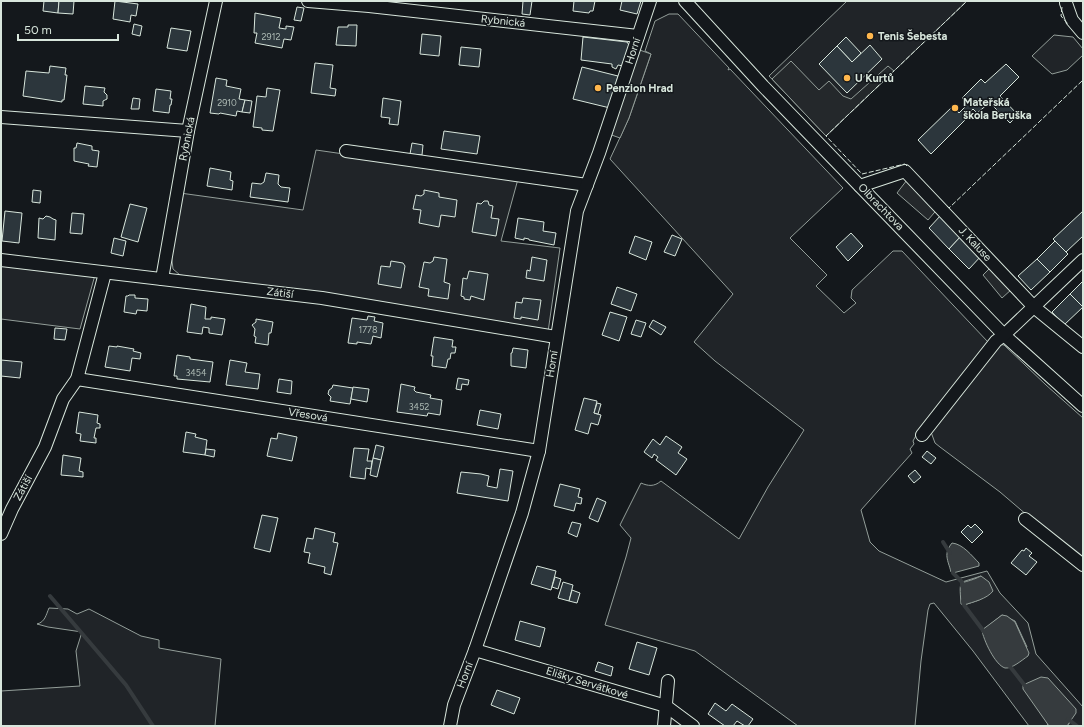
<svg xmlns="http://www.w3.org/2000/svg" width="1084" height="727" font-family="Figtree,sans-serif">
  <rect width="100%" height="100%" fill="#14181c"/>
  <g fill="#202428" stroke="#939e99" fill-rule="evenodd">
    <path d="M847,1H967L826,136L769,76Z"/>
    <path d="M669,14H678L729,68L728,70L730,69L843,188L790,238L827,275L816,286L844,313L856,303L851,298L852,290L893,251H902L988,342L919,430L913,441L914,444L910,449L912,453L861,510L870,542L879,551L946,582L987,571L1000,593L1028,623L1036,654L1083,707V726H1067L1071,721L1047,724L1049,726H1029L973,651L934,603L930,604L928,610L921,661L915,726H798L695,651L605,625L626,557L631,538L620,525L641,483C648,486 654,487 661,481L739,539L768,487L804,430L715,361L694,342L733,294L610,159L629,118L651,54L645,51L655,21ZM981,576L991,593L979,600L964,605L962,582ZM1002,615L1015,621L1027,647L983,630Z"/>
    <path d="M1054,35L1073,37L1083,49V55L1067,70L1052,74L1032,56Z"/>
    <path d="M316,150L518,179L501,241L560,248L548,332L180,275L173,269L171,253L180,193L303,210Z"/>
    <path d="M1,265L95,275L80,329L1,319Z"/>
    <path d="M998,344L1004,345L1046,385L1083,418V563L1000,492L940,447L935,443L931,432Z"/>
    <path d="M49,608L68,609L77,614L89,609L141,636L159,640V648L221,659L215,726H1V691L80,686L76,651L82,632L48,627L37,624C45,622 46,615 49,608Z"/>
  </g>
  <g fill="#24282b" stroke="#939e99">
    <path d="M634,48L651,54L629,118L620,138L606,133Z"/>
    <path d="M791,61L819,90L829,81L843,96L851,99L888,66L894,71L826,136L772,79Z"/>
    <path d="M910,176L940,206L928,220L897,193Z"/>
    <path d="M992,266L1012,289L1002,298L983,275Z"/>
  </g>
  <g fill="#363b3e" stroke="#939e99">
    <path d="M952,543C963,544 972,556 979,563V566L953,573L951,572C948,560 943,554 952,543Z"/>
    <path d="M981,576L989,582L993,591C987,599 973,602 964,605L961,604C959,575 959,587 981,576Z"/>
    <path d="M1002,615L1007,616L1015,622L1029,653L1028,656C1022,660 1012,669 1005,668C995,665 983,639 982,630Z"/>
    <path d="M1041,677L1048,678L1076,709V713L1067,726H1049L1023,689V685Z"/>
  </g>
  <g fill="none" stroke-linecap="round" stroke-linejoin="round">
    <g stroke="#363b3e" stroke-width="4">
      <path d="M943,542L950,553"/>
      <path d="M953,569V573L962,582V586"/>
      <path d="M50,596L126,685L153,726"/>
      <path d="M963,601L964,605L985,633"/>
      <path d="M1008,664L1026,687"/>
      <path d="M1068,719L1077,726"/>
    </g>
  </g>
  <g fill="#2c363c" stroke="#d8e6dc">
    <path d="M44,1H59L58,13L43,11Z"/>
    <path d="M59,1H74L73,14L58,13Z"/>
    <path d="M115,1L138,4L136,16L131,15L130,22L113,19Z"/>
    <path d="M523,1H532L530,15L522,14Z"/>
    <path d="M574,1H595L593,11H590L589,13L573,11Z"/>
    <path d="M622,1H641L637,14L620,10Z"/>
    <path d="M297,7L304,8L301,21L294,20Z"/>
    <path d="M255,13L281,18L279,28L286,29V26L294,27L291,40L284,39L282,48L255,43L257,33H254Z"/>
    <path d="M134,24L142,26L140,36L132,34Z"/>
    <path d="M348,25H357L356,46L336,45L338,27H348Z"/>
    <path d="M171,28L191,31L187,51L167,48Z"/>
    <path d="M422,34L441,36L439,56L420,54Z"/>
    <path d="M583,37L627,42L629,45L623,66L618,65L616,69L612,67V64L581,60Z"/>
    <path d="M846,37L861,53L852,62L837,46Z"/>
    <path d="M870,45L882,59L847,93L819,64L837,46L852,62Z"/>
    <path d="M461,47L481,49L479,67L459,65Z"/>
    <path d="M315,63L333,65L330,88L336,89L335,96L311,93Z"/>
    <path d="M1006,64L1019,77L1000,96L1018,115L1010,123L991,104H988L977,113L973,109L968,114L969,116L931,154L918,140L953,106L959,113L968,104L962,98L981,79L985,83Z"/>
    <path d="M50,66L66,68L65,75H67L64,100H62V102L23,96L26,71L49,73Z"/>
    <path d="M582,67L618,76L610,108L573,99Z"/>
    <path d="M216,78L227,80L226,86L241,89L239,99L245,100L242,112L237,111L236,116L220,113L219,114L210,113Z"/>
    <path d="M85,86L105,88L104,92L107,95V99L103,101V106L83,104Z"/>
    <path d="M267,88L280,90L273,131L262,130V128L253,127L257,96L266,97Z"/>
    <path d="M156,89L171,91L170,99H172L171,105H170L169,113L153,111Z"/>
    <path d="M133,98L140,99L139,109H131Z"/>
    <path d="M383,98L401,101L398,125L389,124L390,118L381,117Z"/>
    <path d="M245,100L252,101L250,113L242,112Z"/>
    <path d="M444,131L480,136L477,154L441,149Z"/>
    <path d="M77,143L92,146V150L99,151L97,167L88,166L89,164L74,161V148H76Z"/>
    <path d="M412,143L423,145L422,155L410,154Z"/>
    <path d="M210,168L231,172L230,180L233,181L232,190L207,186Z"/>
    <path d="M266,173L279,175L278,184L281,187L290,188L288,202L250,197L252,183L261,184L264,182Z"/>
    <path d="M33,190L41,191L40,203L32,202Z"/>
    <path d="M424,190L439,193V197L457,200L455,217L441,215L439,227L419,223L421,210L413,209L416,195L421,196L424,194Z"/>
    <path d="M484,201H488L489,205L493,206L491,218L499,219L496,236L472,232L477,203L481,204Z"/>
    <path d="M130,204L147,208L138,242L121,237Z"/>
    <path d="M5,211L22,213L19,243L2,241Z"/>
    <path d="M1083,211V236L1066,252L1068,254L1053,239Z"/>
    <path d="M72,213L84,214L82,234L70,233Z"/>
    <path d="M941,215L962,235L949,249L929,228Z"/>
    <path d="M46,216L50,217L53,219L56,220L55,240L38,238L39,218L43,219Z"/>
    <path d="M518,218L544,222L543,231L556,233L554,245L529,240V239L524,238V240L515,238Z"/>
    <path d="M851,233L863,246L848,261L836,247Z"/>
    <path d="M672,235L682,239L675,256L664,252Z"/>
    <path d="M962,235L982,255L969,269L949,249Z"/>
    <path d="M635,236L652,242L646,260L629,253Z"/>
    <path d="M114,238L126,241L123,256L111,253Z"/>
    <path d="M1053,239L1068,254L1050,272L1037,259L1055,241Z"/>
    <path d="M434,257L447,259L444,282L450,284L448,299L428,296L429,289L419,287L424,262L430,263L433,261Z"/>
    <path d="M532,257L547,260L544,281L526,278L527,270L530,271Z"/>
    <path d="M1037,259L1050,272L1031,290L1018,276Z"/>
    <path d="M391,261L403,263L405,266L401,288L378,284L381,266L390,267Z"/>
    <path d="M469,271L488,274L484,300L471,296L470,300L464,299V297L461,296L463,278L467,279Z"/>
    <path d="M1083,281V307L1070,294Z"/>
    <path d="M617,287L637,294L631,311L611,304Z"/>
    <path d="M1070,294L1083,307L1064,325L1052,312Z"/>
    <path d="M129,295H135V298L148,299L147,311L137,310L136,314L124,312L126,296H128Z"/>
    <path d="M523,298L541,300L538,320L521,317V319L514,318L516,302L522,303Z"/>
    <path d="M191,304L206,307L205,319H211V317L225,319L222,335L209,333V328L203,327L202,334L187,332Z"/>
    <path d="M610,312L627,317L619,341L602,335Z"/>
    <path d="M368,316L375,317L374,321L383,323L381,338L373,336L371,344L357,342V344L348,343L352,318L367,320Z"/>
    <path d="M256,319L273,322L271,333H269L268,345L255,343L256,337L254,336L255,329L252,325L256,322Z"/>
    <path d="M636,320L646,323L641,337L631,334Z"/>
    <path d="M653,320L666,327L661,335L649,327Z"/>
    <path d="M55,328L67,329L65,340L54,339Z"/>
    <path d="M434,337L453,340L452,347H456L455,353H451L450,359H448L446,368L432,366L433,356H431Z"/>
    <path d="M109,346L117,347V346L134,349L133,351L141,353L140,359L132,358L130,371L105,367Z"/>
    <path d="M513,348L528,350L526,368L511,366V353H512Z"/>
    <path d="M177,355L190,357V359L213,362L210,382L177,379V376H174Z"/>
    <path d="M1,360L22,362L20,378L1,376Z"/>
    <path d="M230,360L247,363L245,372L260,374L258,389L226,385Z"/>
    <path d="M458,378L469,380L468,385L462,384L461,390L456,389Z"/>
    <path d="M279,379L292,381L291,394L277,392Z"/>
    <path d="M401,384L415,387L414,390L416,392L431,395L430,398L442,400L440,415L428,413L427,416L397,412Z"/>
    <path d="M333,385L353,388L350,404L330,401L331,397L328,394L329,390L332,388Z"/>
    <path d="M353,387L369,389L367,402L351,399Z"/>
    <path d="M584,398L597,401L594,413L601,415L598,425L591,423L588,434L575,430Z"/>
    <path d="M597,403L601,404L598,414L594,413Z"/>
    <path d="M480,410L501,414L498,429L477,425Z"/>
    <path d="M79,412L98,415L97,423L100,424V428H96L94,438H96V443L80,441L81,434L76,433Z"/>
    <path d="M186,432L196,434L195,437L207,440L205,455L183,452Z"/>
    <path d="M278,433L297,437L292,461L267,456L271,438L277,439Z"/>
    <path d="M666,436L682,447L678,453L687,459L676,475L656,460L658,457L654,454L652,458L644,452L653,439L660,445Z"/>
    <path d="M376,445L384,447L381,460L373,458Z"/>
    <path d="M354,448L369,449L367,461H372L371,469L366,468L365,479L350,477Z"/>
    <path d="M206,449L215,450L214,457L205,455Z"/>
    <path d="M927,451L936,458L931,464L922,457Z"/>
    <path d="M63,455L81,458L79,471L83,472V477L61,475Z"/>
    <path d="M373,458L381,460L377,477L370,475Z"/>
    <path d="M500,469L513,471L508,501L457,493L461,472L481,474L489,476L487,486L497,488Z"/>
    <path d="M915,470L921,477L914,483L908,476Z"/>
    <path d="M560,484L580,489L578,497L582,498L581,504L576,503L574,511L554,506Z"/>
    <path d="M597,498L606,502L598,522L589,518Z"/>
    <path d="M262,515L278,518L270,552L254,548Z"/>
    <path d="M572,522L581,524L577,537L568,533Z"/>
    <path d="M975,524L983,532L972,543L961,532L968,525L971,528Z"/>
    <path d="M315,528L335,533L333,542L338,543L331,575L324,573L325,567L308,563L310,553L304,552L307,538L313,539Z"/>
    <path d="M1026,548L1032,553L1029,556L1037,562L1026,575L1011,563L1022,550L1024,551Z"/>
    <path d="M537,566L556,571L551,590L531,584Z"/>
    <path d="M555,577L561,579L558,589L552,587Z"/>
    <path d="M563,582L573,585L569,601L558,598Z"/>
    <path d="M572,590L580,593L577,603L569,601Z"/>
    <path d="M520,621L545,628L540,647L515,640Z"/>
    <path d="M637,642L657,648L649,675L629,669Z"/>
    <path d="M598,662L613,667L611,676L595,671Z"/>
    <path d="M497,690L520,698L514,714L491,705Z"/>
    <path d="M715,703L726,711L732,704L753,719L748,726H745L737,721L733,726H725L708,714Z"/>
  </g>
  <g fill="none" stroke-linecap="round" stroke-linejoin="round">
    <g stroke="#d8e6dc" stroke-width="14">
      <g id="minor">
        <path d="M308,1L369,6L638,36"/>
        <path d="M685,1L763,86L1004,335L1083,406"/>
        <path d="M1066,1V3L1072,20L1083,33"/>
        <path d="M1,117L188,131"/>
        <path d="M346,151L587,185"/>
        <path d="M860,186L905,171L1034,307L1083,347"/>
        <path d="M1,260L322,298L556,337"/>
        <path d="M162,279L188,131L216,1"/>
        <path d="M77,379L539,451"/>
        <path d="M922,435L996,341L1004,335L1083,260"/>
        <path d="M1025,519L1083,565"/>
        <path d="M1,534L12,509L45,447L63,399L77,379L105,273"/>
        <path d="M475,650L666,706L693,726"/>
        <path d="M450,726L454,705L475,650L522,513L539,451L577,211L599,153L650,1"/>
        <path d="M664,726L668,681"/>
      </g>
    </g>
    <use href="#minor" stroke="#14181c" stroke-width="12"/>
    <g stroke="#d8e6dc" stroke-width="1" stroke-dasharray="5 2" stroke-linecap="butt">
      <path d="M1062,7L1061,16L1068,24"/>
      <path d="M907,166L905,164L862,174L826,136L967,1"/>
      <path d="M947,206L949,208L1083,80"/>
    </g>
  </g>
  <g fill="#ffb74d" stroke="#14181c" stroke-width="1.5">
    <circle cx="870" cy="36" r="4"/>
    <circle cx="847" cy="78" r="4"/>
    <circle cx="598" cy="88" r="4"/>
    <circle cx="955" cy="108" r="4"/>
  </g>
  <g text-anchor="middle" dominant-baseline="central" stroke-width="3" stroke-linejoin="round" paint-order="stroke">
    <g font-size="9" fill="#adbab4">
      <text x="271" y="36">2912</text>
      <text x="227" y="102">2910</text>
      <text x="368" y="329">1778</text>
      <text x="196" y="372">3454</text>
      <text x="419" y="406">3452</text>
    </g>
    <g font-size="11" fill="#d8e6dc" stroke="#14181c">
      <text transform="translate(503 21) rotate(6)">Rybnická</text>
      <text transform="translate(633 51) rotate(-72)">Horní</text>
      <text transform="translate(187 139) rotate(-79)">Rybnická</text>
      <text transform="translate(881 207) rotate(46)">Olbrachtova</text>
      <text transform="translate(975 244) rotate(47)">J. Kaluse</text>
      <text transform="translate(280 293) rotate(7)">Zátiší</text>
      <text transform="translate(552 364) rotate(-81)">Horní</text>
      <text transform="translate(308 415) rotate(9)">Vřesová</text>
      <text transform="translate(23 488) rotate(-62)">Zátiší</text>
      <text transform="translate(465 675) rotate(-69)">Horní</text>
      <text transform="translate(587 683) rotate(17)">Elišky Servátkové</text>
    </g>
    <g font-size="11" font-weight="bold" fill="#d8e6dc" stroke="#14181c" text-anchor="start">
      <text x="878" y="36">Tenis Šebesta</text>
      <text x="855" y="78">U Kurtů</text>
      <text x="606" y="88">Penzion Hrad</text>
      <text x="963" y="102">Mateřská<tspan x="963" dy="13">škola Beruška</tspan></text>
    </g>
  </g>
  <rect width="1084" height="727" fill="none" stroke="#d8e6dc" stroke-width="4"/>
  <path d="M18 34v6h100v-6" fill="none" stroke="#d8e6dc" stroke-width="2"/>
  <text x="24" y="34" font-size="12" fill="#d8e6dc" stroke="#14181c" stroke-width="3" paint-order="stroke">50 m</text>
</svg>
